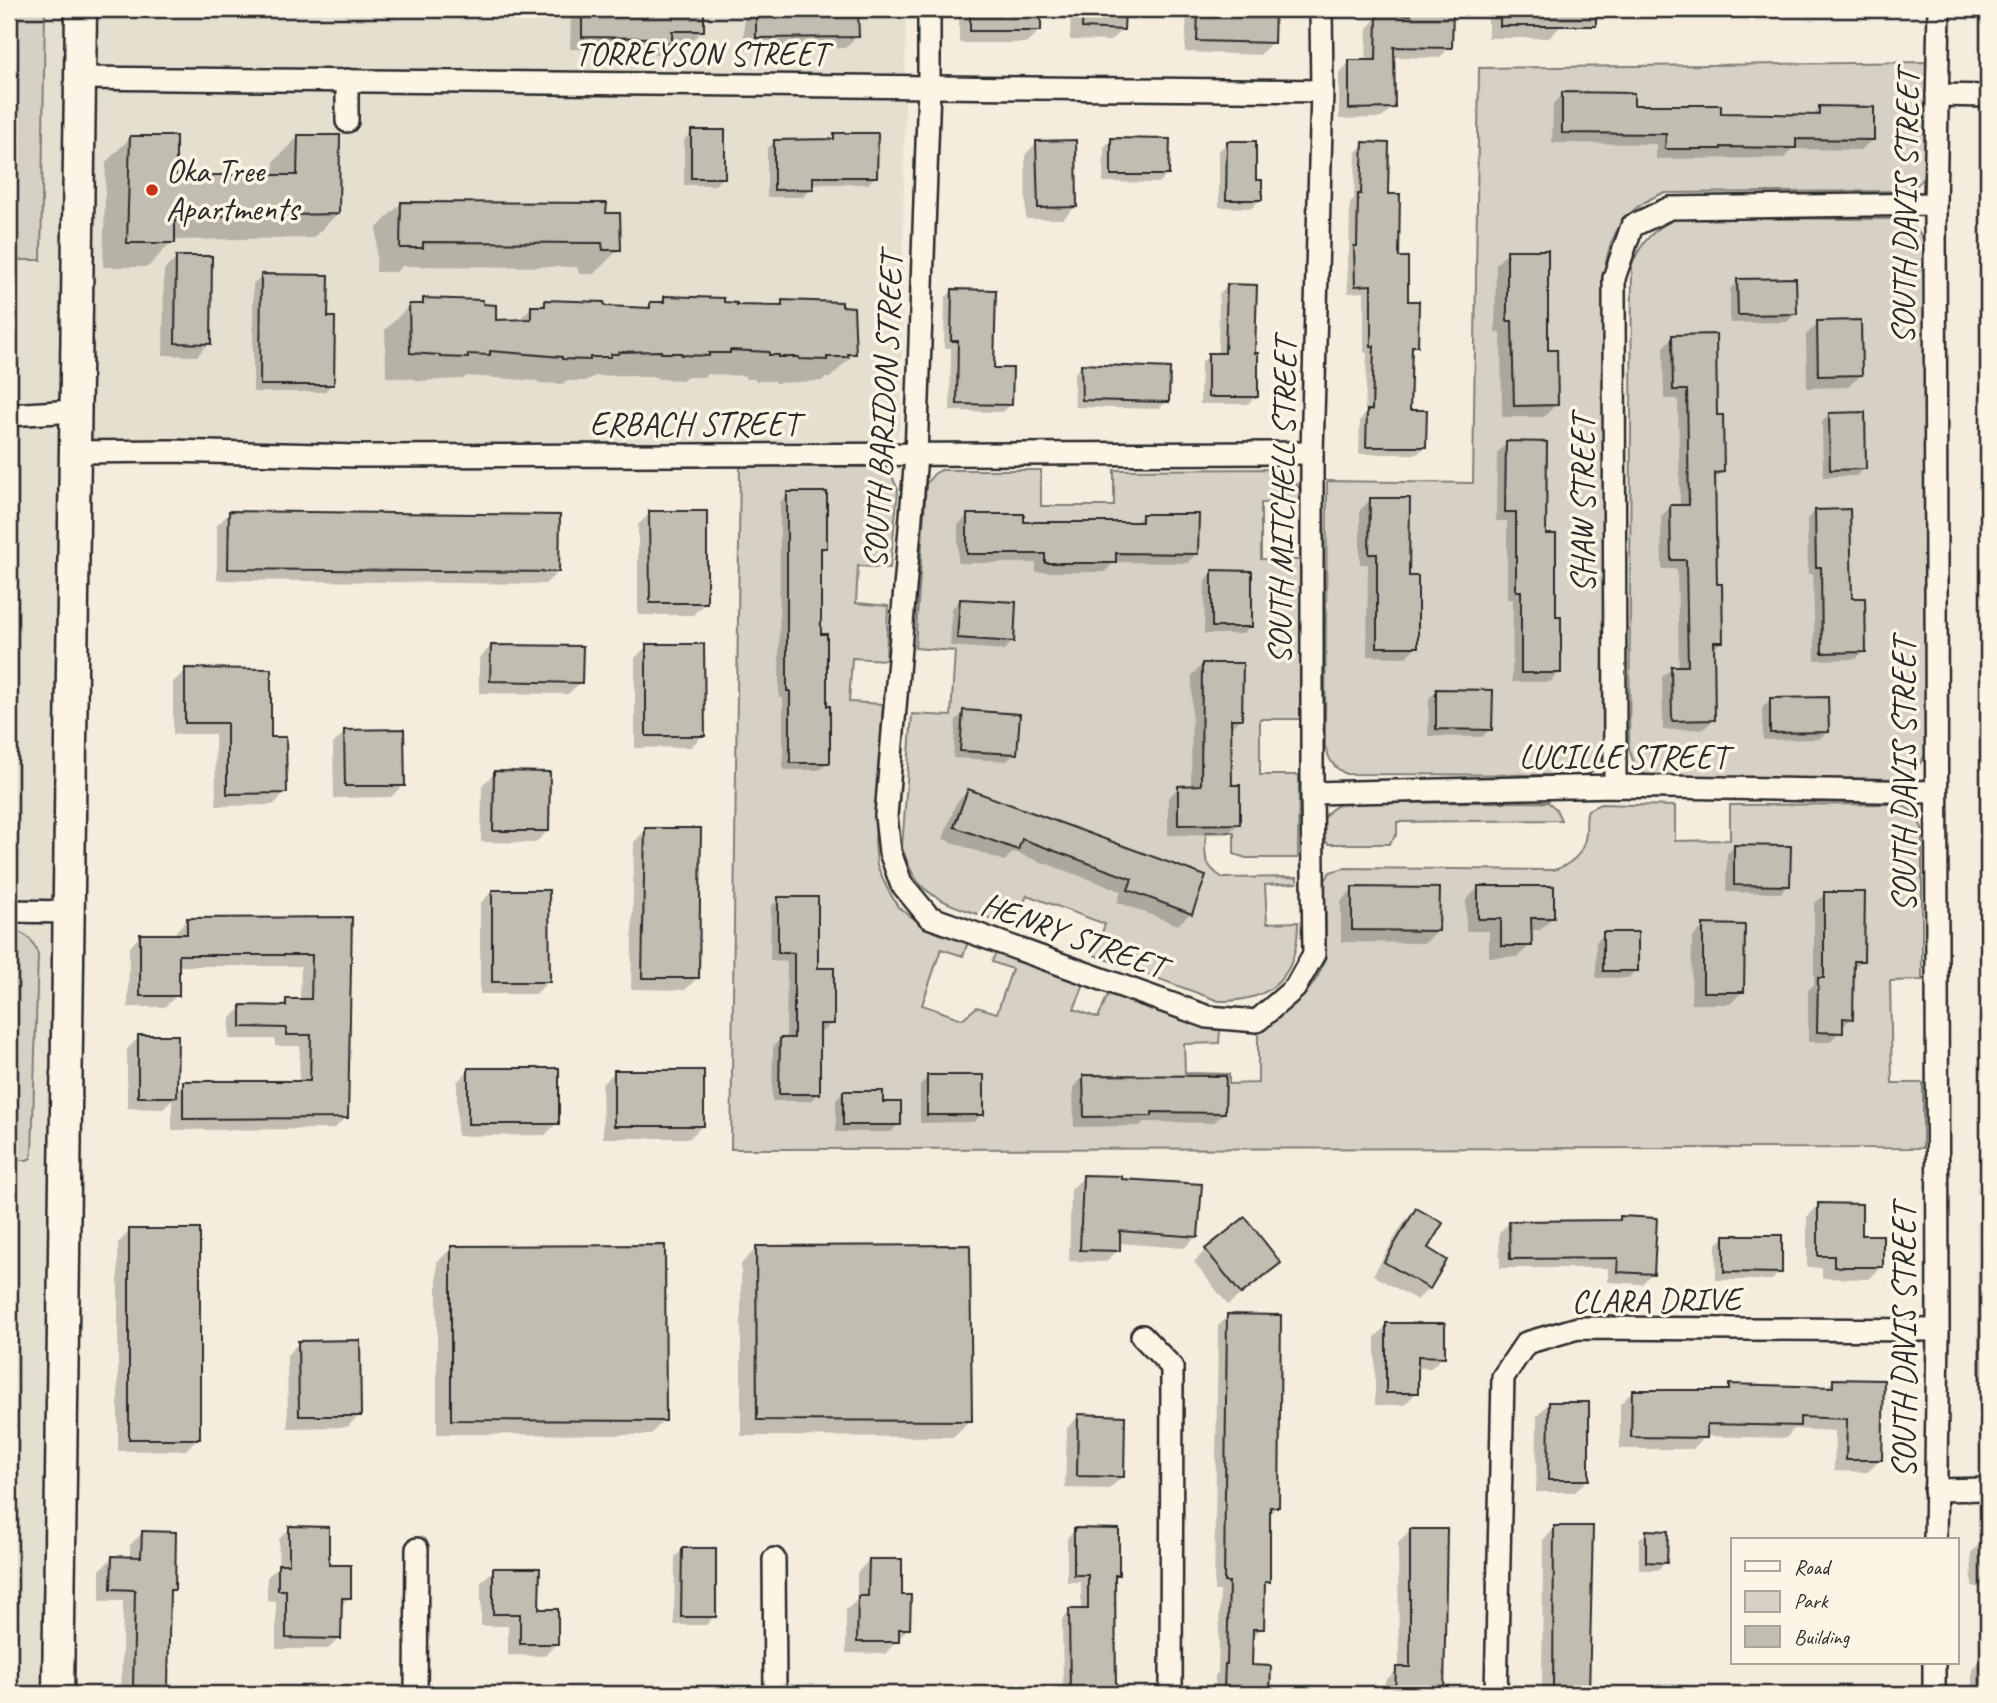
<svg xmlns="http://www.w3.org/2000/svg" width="1997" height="1703" font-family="Caveat,sans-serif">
  <rect width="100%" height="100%" fill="#f4edde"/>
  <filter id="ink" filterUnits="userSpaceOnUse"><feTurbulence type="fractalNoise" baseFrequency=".0143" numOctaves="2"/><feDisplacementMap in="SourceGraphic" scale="14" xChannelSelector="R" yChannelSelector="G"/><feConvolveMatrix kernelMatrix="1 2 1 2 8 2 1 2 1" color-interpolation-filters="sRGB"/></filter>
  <g filter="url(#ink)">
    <path fill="#e5dfd0" d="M9,9H906L901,423L897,438L894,442L884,444L59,441L41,1694H9Z"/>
    <g fill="#d6d1c4" stroke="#807e78" stroke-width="2">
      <path d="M9,9H45L41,260H9Z"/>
      <path d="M1929,62L1926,173C1921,184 1914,187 1903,191L1663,193C1627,208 1611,229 1605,268L1603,750C1602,764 1598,769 1586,775L1346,774C1333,767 1329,760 1325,746L1327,481L1473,483L1479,68Z"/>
      <path d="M1678,218L1901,219L1919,232L1927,246L1925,754C1920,767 1913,773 1900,779L1651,777C1636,771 1633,763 1629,748L1632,264C1643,240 1654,228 1678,218Z"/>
      <path d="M740,466L879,467L891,474L898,490L890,568L858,566L856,603L888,606L886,660L852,658L849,702L883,704L875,842L877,865L886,886L898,907L920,923L968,942L963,956L941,949L922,1005L962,1019L977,1007L997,1013L1012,969L992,962L996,952L1085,982L1074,1009L1098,1018L1109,992L1220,1030L1219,1043L1184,1044L1185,1073L1229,1074V1084L1258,1083V1028C1285,1012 1318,992 1324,958C1328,937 1324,903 1325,881L1330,872L1344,868L1554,870C1572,864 1584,854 1586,833C1587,824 1585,817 1588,810L1600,804L1675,806V841L1730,840V805L1902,804L1914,813L1922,828V980L1890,981L1892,1083H1923V1148L731,1149Z"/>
      <path d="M1273,469C1290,475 1302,483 1302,502L1261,503V559L1300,560V719H1260V775H1299L1298,858H1246L1234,854V832H1206C1204,854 1203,866 1223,878L1297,877V883L1265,885L1267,923L1298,922C1298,975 1273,1002 1219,1001L1094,955L1105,924L1027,895L1015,926C987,916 938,906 919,883C910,873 907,860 902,848L912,714L951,716L955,651L915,648L926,484L934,474L941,470H1041V506H1114V470Z"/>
      <path d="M1548,802L1556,809L1561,820L1397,822V834L1389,844H1329L1321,838C1321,818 1325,811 1343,803Z"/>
      <path d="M9,930C26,932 33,939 38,955L32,1153L31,1158L27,1160H9Z"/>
    </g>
    <g fill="#0003">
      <path d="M571,9H702V31L690,43H670L658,55L639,54V50L570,49Z"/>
      <path d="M753,9H857V36L845,48L744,49V18Z"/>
      <path d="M959,9H1039V31L1027,43H959Z"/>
      <path d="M1071,9H1124L1123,29L1110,41L1070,40Z"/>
      <path d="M1187,9H1273L1272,42L1260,55L1185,52Z"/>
      <path d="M1401,9H1451L1450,47L1439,58L1393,57V107L1382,118L1339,119V73L1350,62H1366L1367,28L1378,16L1401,17Z"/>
      <path d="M1488,9H1562V25L1549,38H1488Z"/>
      <path d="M1988,13V53H1982L1981,21Z"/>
      <path d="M1563,94L1632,106L1719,115L1812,116L1820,108L1872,140L1861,150L1792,149L1784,158L1656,159V144L1552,143L1553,104Z"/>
      <path d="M692,132L723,177L715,185H684V140Z"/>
      <path d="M835,135L876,176L868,184H811V189L803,197H767V149L775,141H829Z"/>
      <path d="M131,137L174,176L273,177L274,161L298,137L338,213L313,238L173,240L148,267H103L106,162Z"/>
      <path d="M1112,139L1167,175L1159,183L1103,182L1104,147Z"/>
      <path d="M1037,142L1076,206L1063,219H1026L1025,155Z"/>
      <path d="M1227,143L1255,181L1260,200L1252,208L1219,207V151Z"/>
      <path d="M1364,144L1386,196L1416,346L1410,352L1408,412L1425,447L1417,454H1359L1360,420L1365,414L1367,353H1364V292L1348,293L1347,256L1349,254L1350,203L1354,199L1356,152Z"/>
      <path d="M401,203L605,214L619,249L594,274H579L577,267L402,266L396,272H376L377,228Z"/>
      <path d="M1988,221V254L1987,223Z"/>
      <path d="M1508,252L1546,352L1556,404L1544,417H1502L1501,333H1495L1496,264Z"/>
      <path d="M177,258L209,343L197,356L163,355L164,270Z"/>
      <path d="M261,276L327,318L332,384L324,392H253V284Z"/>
      <path d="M1738,281L1795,314L1787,322L1730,323V289Z"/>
      <path d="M1227,286L1253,355L1256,396L1248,404H1200L1201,363L1209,355H1218L1219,294Z"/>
      <path d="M952,291L1010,405L1003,412L950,411L951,348H944L945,298Z"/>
      <path d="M665,298L735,306L777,308L783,302L854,354L830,378H825L822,381L775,383V381H755V379H745V376L707,374L704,377H686L683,380L657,379V377H637L636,375L595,376L585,381H566L563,384L538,383V381L467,376L463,379L416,381V379L386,377L385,330L410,305L418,306L424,300L481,305L495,322L518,321L531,308H540L545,302L644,310L651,304H659Z"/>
      <path d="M1818,323L1861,375L1848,387L1807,388L1806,335Z"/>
      <path d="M1673,337L1715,417L1722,472L1713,481L1715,586L1721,642L1713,650V720L1704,729L1663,730L1662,677L1672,668H1679L1677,569H1662L1661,516L1671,507L1680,506L1678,399H1664L1663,347Z"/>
      <path d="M1082,366L1167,401L1159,409L1075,407L1074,374Z"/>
      <path d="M1830,414L1864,468L1856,476L1823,477L1822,422Z"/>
      <path d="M1507,443L1544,536L1559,672L1550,682H1512L1513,599H1507V521H1496L1497,453Z"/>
      <path d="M788,494L825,548L820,553L819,636L828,762L820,770H783V698H779L780,502Z"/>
      <path d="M1370,500L1408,578L1416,646L1406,657L1367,656L1368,564H1360V510Z"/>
      <path d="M1988,507V645L1986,509Z"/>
      <path d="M1815,511L1850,600L1864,651L1856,659L1815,660L1813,574H1808L1807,519Z"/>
      <path d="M230,513L558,572L545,584L217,580V525Z"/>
      <path d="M650,513L706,602L693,615H638V525Z"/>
      <path d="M968,515L1022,524H1134L1143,515L1197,553L1187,563L1114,562L1105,572H1036V563H958V525Z"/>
      <path d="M1213,572L1250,626L1242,634H1204L1205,580Z"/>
      <path d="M960,601L1012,642L1004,650L950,646L952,608Z"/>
      <path d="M491,646L581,682L568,694L479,693V659Z"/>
      <path d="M647,646L703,735L691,747L635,748V658Z"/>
      <path d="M1203,664L1241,718L1230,729V787L1239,823L1228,834L1168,835V798L1179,787H1191L1192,675Z"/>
      <path d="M186,670L269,739L285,793L273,805L216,806L215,734H173V682Z"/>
      <path d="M1988,676V1006H1987L1986,951H1980V914L1982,912L1979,787L1986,779V678Z"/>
      <path d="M1437,691L1490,729L1482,737L1428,736L1429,698Z"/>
      <path d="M1770,700L1827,732L1819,739L1763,740L1762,708Z"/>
      <path d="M964,712L1015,753L1007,761L953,758L956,720Z"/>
      <path d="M345,732L403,785L391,797L334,798L333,744Z"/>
      <path d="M495,773L548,831L535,843L481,842L482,785Z"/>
      <path d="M968,791L1204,877L1190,913L1178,925L1117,902L1121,891L1014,852L1004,861L943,839L956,803Z"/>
      <path d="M646,830L697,978L685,990L631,989L634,842Z"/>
      <path d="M1735,846L1788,885L1781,893L1726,892L1727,854Z"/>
      <path d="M1478,888L1552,918L1540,930H1530V945L1517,957H1489V931H1466V900Z"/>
      <path d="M1353,889L1438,930L1425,943L1341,942V901Z"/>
      <path d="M492,891L548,981L536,994H480V904Z"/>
      <path d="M1825,894L1862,960L1852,970L1851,1018L1830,1042H1808V990L1814,985V904Z"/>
      <path d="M779,899L816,969L832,1023L824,1031H818V1093L810,1101H772L773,1047L780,1039H786L787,961L770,960L771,907Z"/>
      <path d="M188,919H350L346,1117L334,1129L172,1130V1100L163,1109L127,1108V1049L139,1037L176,1092L184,1083H299L300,1046H275V1039H229L230,1019L242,1007H280L286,1001L300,1000L301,966H177V995L165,1007H128L129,948L140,936H176V931Z"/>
      <path d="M1704,926L1743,991L1730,1004H1691L1692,938Z"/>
      <path d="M1604,934L1636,970L1628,978H1596V942Z"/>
      <path d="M469,1070L557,1123L545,1135L457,1136V1082Z"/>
      <path d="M615,1072L703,1125L690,1138H603L602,1084Z"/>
      <path d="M928,1077L982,1114L974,1122L920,1123V1085Z"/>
      <path d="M1084,1077L1224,1113L1213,1123L1144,1122L1140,1126L1074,1127L1073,1087Z"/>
      <path d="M844,1092L881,1104L899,1124L891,1132H836V1100Z"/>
      <path d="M1988,1123V1423H1979L1977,1187L1984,1180L1983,1128Z"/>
      <path d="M1084,1177L1197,1236L1184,1248L1118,1243V1250L1106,1262L1069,1261L1071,1189Z"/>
      <path d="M1819,1205L1860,1237L1882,1266L1869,1279L1822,1278V1268L1807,1267V1217Z"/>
      <path d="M1416,1210L1425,1249L1429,1288L1417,1300L1373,1275L1404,1222Z"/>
      <path d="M1621,1218L1652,1273L1642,1284L1608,1282V1268H1500L1499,1233L1510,1222H1617Z"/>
      <path d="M130,1231L198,1438L186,1450L118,1451V1243Z"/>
      <path d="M1724,1237L1780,1272L1772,1280H1716V1245Z"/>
      <path d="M452,1248L664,1420L650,1435L437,1434V1262Z"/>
      <path d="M757,1248L970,1420L953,1437L741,1436V1264Z"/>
      <path d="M1206,1250L1279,1262L1228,1305L1194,1262Z"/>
      <path d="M1228,1316L1277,1506L1269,1515V1581L1263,1586L1262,1628L1252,1638L1250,1667H1270L1268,1694H1215V1675L1218,1673L1220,1591H1214L1218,1326Z"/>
      <path d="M1387,1325L1443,1356L1431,1368H1416V1393L1404,1405H1375V1337Z"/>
      <path d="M299,1343L360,1415L347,1427L288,1428L287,1355Z"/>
      <path d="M1834,1380L1880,1460L1868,1472L1834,1471L1835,1431L1794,1429L1786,1438L1705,1436L1693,1449H1620V1404L1632,1392H1724L1729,1386L1825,1389Z"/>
      <path d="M1549,1403L1587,1480L1575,1492H1536L1537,1416Z"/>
      <path d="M1079,1416L1122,1477L1109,1489L1065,1488L1067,1428Z"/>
      <path d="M290,1528L327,1566L349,1597L340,1607V1638L328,1649H276V1601H267V1577L278,1567L279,1539Z"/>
      <path d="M1555,1528H1591L1587,1694H1542L1543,1540Z"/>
      <path d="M1075,1530L1117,1574L1113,1578V1694H1063L1062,1619L1070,1611H1081V1582H1067V1538Z"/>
      <path d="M1410,1531H1445L1442,1694H1384L1385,1681L1399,1668L1398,1543Z"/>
      <path d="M1647,1532L1666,1562L1658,1570H1639V1540Z"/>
      <path d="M142,1533L173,1590L169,1594L167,1686L158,1694H121L123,1601H100V1570L112,1558H130V1545Z"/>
      <path d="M1983,1540H1988V1587H1972L1971,1553Z"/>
      <path d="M683,1549L714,1617L706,1625H674L675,1557Z"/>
      <path d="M869,1560L900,1597L908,1628L885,1654L846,1653V1610L857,1600V1573Z"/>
      <path d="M494,1570L538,1611L557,1643L544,1656L508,1655V1626H481V1582Z"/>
      <path d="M1984,1657H1988V1694H1972V1669Z"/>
      <path d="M680,1685H714L715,1694H670Z"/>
      <path d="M1833,1692H1866V1694H1831Z"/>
    </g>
    <g fill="#c2bdb1" stroke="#2b2b2b" stroke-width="2">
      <path d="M582,9H704V31H672V43H650L651,38L582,37Z"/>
      <path d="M756,9H858L859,37L756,38Z"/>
      <rect x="970" y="9" width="71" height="22"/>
      <path d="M1083,9H1125L1124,30L1082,28Z"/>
      <path d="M1198,9H1275L1274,43L1197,41Z"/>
      <path d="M1411,9H1453L1452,48L1394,47L1395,108L1349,109V60H1376L1377,15H1411Z"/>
      <rect x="1500" y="9" width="96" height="17"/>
      <path d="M1562,92L1634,93V105H1721V113L1819,115V106L1874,107V140L1796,139V148L1721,147V149H1665L1666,134L1562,133Z"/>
      <rect x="691" y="130" width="34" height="48"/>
      <path d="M834,133H878L877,177H813V189L774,190V140L834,139Z"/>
      <path d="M298,135H340L339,214L175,217V243H127L130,136H176V175H297Z"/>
      <path d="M1111,138L1170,139L1169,175H1111Z"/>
      <path d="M1076,140L1077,207L1038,208L1036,141Z"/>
      <path d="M1227,141H1256V180H1262V200H1226Z"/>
      <path d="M1363,142L1389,143L1388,194H1400L1399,257H1408V301H1419L1418,346H1412L1410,410H1427L1426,447H1366L1367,410H1372L1374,346H1371V285L1355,286L1354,246H1357L1358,194H1361Z"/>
      <path d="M401,202L607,203L606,213H620L621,250H603L602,243L423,242V248H400Z"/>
      <path d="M1507,250H1548V350H1557L1558,405L1514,406L1512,321H1507Z"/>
      <path d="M176,256H212L211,344L175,343Z"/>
      <path d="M261,274L329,275L328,317H335L334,385H260Z"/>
      <path d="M1796,278L1797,314L1738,315L1737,279Z"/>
      <path d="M1227,284L1257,285L1255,353H1258V397H1208V353H1225Z"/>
      <path d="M952,289L996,290L994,368H1013L1012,405L957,404L958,341H951Z"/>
      <path d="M664,296L724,298V302L737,303V305L782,306V300L842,302V306L854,307L856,354H848V357H827V360L799,359V357H779V355H769V352L730,350V353H709V356L681,355V353H661V351L619,352V354H611V357H590V360L562,359V357L490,351V355L468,354V358L440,357V355L410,353L409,304H423V298L483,300V304L496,305V320L531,319V306H545V300L604,302L605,306L650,308V302H664Z"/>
      <path d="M1861,320L1862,375L1818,376L1817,321Z"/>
      <path d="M1716,334L1717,415H1723L1724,472L1715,473L1717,584H1722L1723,642H1714L1715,720L1672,721L1671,666H1688L1686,560H1671L1670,505H1689L1687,390H1673L1672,335Z"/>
      <path d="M1081,364L1170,368L1169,402L1082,400Z"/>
      <path d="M1865,412L1866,469L1830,470L1829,413Z"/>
      <path d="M1506,441L1547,442L1546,534H1556V616H1561V673H1521V591H1516V512H1505Z"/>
      <path d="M787,492H827V548H821V634H827V706H830V763H790V691H787Z"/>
      <path d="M1370,498H1410L1409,576H1418V647H1377V554H1369Z"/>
      <path d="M1850,509L1852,598H1865L1866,652L1822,653L1821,567H1816L1815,510Z"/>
      <path d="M229,511L560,515L559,572L228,569Z"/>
      <path d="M649,511H707V603H650Z"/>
      <path d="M967,514H1024V522H1142V514H1199L1198,554L1116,553V563H1045V554H967Z"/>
      <path d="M1212,570L1252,571V627H1212Z"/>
      <path d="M960,599L1016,602L1014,642L957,638Z"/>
      <path d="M646,644H704L705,736H646Z"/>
      <path d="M491,645L583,646L582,683L490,681Z"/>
      <path d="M1202,663H1243L1242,719H1231L1232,785H1240V824L1178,825V786L1201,785Z"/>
      <path d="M185,668L271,669V737H286L287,793L227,794V723H185Z"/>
      <path d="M1436,689L1493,690L1492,730L1436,729Z"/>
      <path d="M1828,697L1829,732L1770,733V698Z"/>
      <path d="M963,710L1020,714L1017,754L960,751Z"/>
      <path d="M404,729L405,786H345L344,730Z"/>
      <path d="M494,771L550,772L549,831H493Z"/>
      <path d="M968,789L1206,876L1192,914L1128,890L1132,879L1022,839L1018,850L954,827Z"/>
      <path d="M645,828H701L699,978H642Z"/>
      <path d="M1734,845L1791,846L1790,886L1734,885Z"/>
      <path d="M1478,886H1554V918H1531L1532,946H1501V919H1478Z"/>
      <path d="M1352,887L1440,888L1439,931L1352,930Z"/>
      <path d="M492,890H549L550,982H492Z"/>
      <path d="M1824,892H1865L1864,961H1854L1853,1019L1843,1018V1033L1817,1032L1818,978H1824Z"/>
      <path d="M778,897H818V968H834V1024H820V1094H779L780,1038H794V953H778Z"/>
      <path d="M352,917L348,1118L183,1119V1081H310L311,1035H286V1028L241,1027V1005L286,1006V999H311L312,955H179V996H140V934H187V918Z"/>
      <path d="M1703,924L1745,925L1744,992H1703Z"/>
      <rect x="1603" y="932" width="35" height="39"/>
      <path d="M138,1035H178L177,1097H138Z"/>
      <rect x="468" y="1068" width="91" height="56"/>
      <rect x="614" y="1070" width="90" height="56"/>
      <rect x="927" y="1075" width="57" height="40"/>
      <path d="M1083,1075L1226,1076L1225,1113L1152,1112V1116L1084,1117Z"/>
      <path d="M843,1091H883V1102H901V1125H843Z"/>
      <path d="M1083,1175L1122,1176V1179L1202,1184L1198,1237L1120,1231V1251L1080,1250Z"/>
      <path d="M1818,1203L1862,1204V1235H1883V1267H1834V1256H1818Z"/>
      <path d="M1416,1208L1443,1223L1428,1248L1447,1260L1430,1289L1384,1262Z"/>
      <path d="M1620,1216L1657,1218L1654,1274L1617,1272L1618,1258L1510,1259L1509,1221L1620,1220Z"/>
      <path d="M1245,1217L1281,1263L1241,1294L1205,1249Z"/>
      <rect x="129" y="1229" width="71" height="210"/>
      <path d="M1724,1235H1782V1273L1724,1272Z"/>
      <path d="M665,1245L666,1421L451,1420V1246Z"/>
      <path d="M970,1245L972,1421L757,1420L756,1246Z"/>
      <path d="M1227,1314L1281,1315L1279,1507H1270V1582H1265L1264,1629H1253L1252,1665L1271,1666L1270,1694H1226V1688H1224L1225,1664H1227L1229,1582H1224Z"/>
      <path d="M1386,1323H1445V1357L1418,1356V1393H1386Z"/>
      <path d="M360,1340L361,1416H299L298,1341Z"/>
      <path d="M1833,1379L1884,1380L1882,1460H1846L1847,1419L1800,1417V1426L1707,1424V1438L1631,1437L1632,1390H1729V1384L1833,1387Z"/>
      <path d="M1549,1402H1589V1480H1548Z"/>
      <path d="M1078,1414L1125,1416L1124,1477L1077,1476Z"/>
      <path d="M289,1526L329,1527V1565H351V1598H342L341,1639L286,1638V1590H278V1564H289Z"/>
      <path d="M1554,1526H1593L1589,1694H1553Z"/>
      <path d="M1074,1528L1119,1529V1575H1115L1116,1694H1070L1069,1609H1088V1575H1074Z"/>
      <path d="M1410,1529H1447L1444,1694H1395L1396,1667H1410Z"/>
      <path d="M1646,1530L1668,1531L1667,1563L1646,1562Z"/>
      <path d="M142,1531L176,1532L175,1590H170L168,1687L133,1686L135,1590L111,1589L112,1556L141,1557Z"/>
      <path d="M682,1548H716V1617H681Z"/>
      <path d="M869,1559H902V1595H911L910,1629H899V1642H857L858,1596H868Z"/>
      <path d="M493,1568H540L539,1609H558V1644H520V1614H493Z"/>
    </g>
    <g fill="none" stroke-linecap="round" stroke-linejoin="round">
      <g stroke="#2b2b2b" stroke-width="26">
        <g id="street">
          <path d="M929,9V87L916,456L886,816L890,852L901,883L929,917L1208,1017L1257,1021L1295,988L1314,954L1312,793V453L1322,91L1321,9"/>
          <path d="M80,78L1322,91"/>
          <path d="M347,80V121"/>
          <path d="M1937,95L1988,96"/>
          <path d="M9,415L75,411"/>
          <path d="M75,452L171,451L356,456L1312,453"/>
          <path d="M1615,786L1614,278L1632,226L1670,208L1935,204"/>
          <path d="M1312,793L1615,786L1935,792"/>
          <path d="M9,911L69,912"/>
          <path d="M1142,1336L1172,1367L1171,1694"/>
          <path d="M1935,1490L1988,1489"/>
          <path d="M1935,1540L1938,1330L1935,204L1939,9"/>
          <path d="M774,1559L775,1694"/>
          <path d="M416,1694L417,1549"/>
          <path d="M1496,1694L1503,1377L1526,1343L1578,1328L1938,1330"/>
          <path d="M1934,1694V1663"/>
        </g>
      </g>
      <g stroke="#2b2b2b" stroke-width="35">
        <path id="secondary" d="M58,1694L81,9"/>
      </g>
      <use href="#street" stroke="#fcf5e5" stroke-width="21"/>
      <use href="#secondary" stroke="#fcf5e5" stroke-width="30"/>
    </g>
  </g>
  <circle fill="#c8321e" stroke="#fcf5e5" stroke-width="2.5" cx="152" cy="190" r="7"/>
  <g text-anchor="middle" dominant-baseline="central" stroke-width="7" stroke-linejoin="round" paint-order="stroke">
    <g font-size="33" fill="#2b2b2b" stroke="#fcf5e5">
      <text x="701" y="54">TORREYSON STREET</text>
      <text transform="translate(1905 207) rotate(-89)">SOUTH DAVIS STREET</text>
      <text transform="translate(883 411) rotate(-87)">SOUTH BARIDON STREET</text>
      <text x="694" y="424">ERBACH STREET</text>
      <text transform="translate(1282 501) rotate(-89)">SOUTH MITCHELL STREET</text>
      <text transform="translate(1583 504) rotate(-90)">SHAW STREET</text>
      <text x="1623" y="757">LUCILLE STREET</text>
      <text transform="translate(1904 775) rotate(-90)">SOUTH DAVIS STREET</text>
      <text transform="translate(1073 935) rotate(20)">HENRY STREET</text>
      <text transform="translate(1656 1300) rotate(-1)">CLARA DRIVE</text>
      <text transform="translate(1904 1341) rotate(-90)">SOUTH DAVIS STREET</text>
    </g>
    <g font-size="33" fill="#2b2b2b" stroke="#fcf5e5" text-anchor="start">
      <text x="166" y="171">Oka Tree<tspan x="166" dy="38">Apartments</tspan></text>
    </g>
  </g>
  <rect width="1997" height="1703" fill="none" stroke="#fcf5e5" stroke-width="35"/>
  <rect x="18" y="18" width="1962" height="1668" fill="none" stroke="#2b2b2b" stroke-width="2.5" filter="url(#ink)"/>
  <rect x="1731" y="1538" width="228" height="126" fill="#fcf5e5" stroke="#a8a49b" stroke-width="2"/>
  <rect x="1745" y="1561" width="35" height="10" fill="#fcf5e5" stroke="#a8a49b" stroke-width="2"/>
  <text x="1794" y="1574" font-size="21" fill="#2b2b2b">Road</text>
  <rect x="1745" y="1591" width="35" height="21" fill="#d6d1c4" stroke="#a8a49b" stroke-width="2"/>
  <text x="1794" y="1608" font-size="21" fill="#2b2b2b">Park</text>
  <rect x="1745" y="1626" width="35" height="21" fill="#c2bdb1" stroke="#a8a49b" stroke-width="2"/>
  <text x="1794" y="1644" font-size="21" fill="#2b2b2b">Building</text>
</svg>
